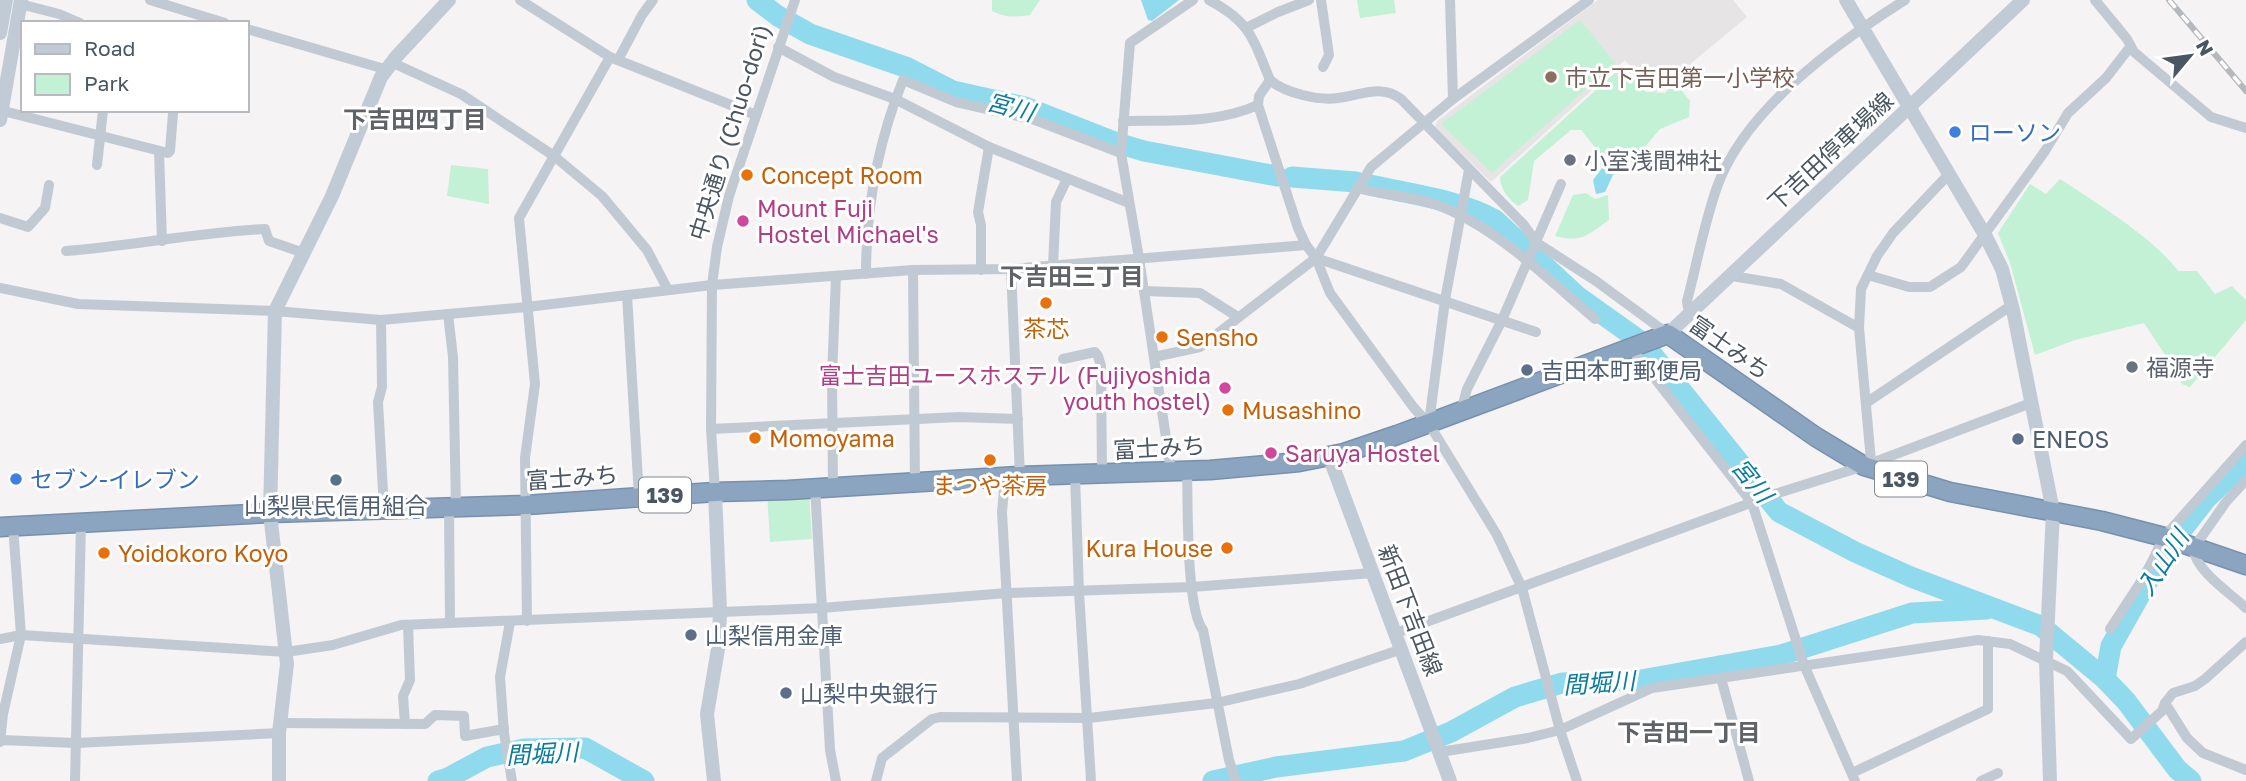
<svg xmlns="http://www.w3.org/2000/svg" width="2246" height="781" font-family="'Golos Text','Noto Sans JP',sans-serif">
  <rect width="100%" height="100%" fill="#f5f3f3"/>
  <path fill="#e6e4e5" d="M1598,0H1733L1747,17L1654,94L1625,60L1491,182L1435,128L1437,121Z"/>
  <g fill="#c3f1d5">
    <path d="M992,0H1040L1030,15C1016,17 1005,18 992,11Z"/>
    <path d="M1357,0H1394L1396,13L1360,18Z"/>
    <path d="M1580,20L1615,63L1492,173L1441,124Z"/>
    <path d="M1625,68L1646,92L1665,93L1672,85L1679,87L1690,101L1689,117L1660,129L1632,162L1618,165L1614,173L1598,163L1594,146L1581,130H1571L1534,161L1528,200L1518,206C1509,200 1500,189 1500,177L1619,69Z"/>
    <path d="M451,165L488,169L489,204L447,196Z"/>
    <path d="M2060,179C2095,202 2154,238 2178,271H2197L2215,294L2232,286L2246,300V320L2190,387L2182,384L2168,359L2144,323L2075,340L2035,355L2010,263L1998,233L2030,184L2046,194Z"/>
    <path d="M1586,193L1595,199L1608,195L1609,220C1587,235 1583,243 1555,236L1573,195Z"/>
    <path d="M767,492H809L812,539L770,542Z"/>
  </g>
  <g fill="#90daee">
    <path d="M1141,0H1179L1152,21L1148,20Z"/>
    <path d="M1608,160H1618L1624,166L1613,175L1605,192L1596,194L1593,180Z"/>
  </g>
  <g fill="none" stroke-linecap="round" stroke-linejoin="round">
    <g stroke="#90daee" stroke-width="21">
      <path d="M757,0L778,16L810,34L908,68L953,91L1025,107L1117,143L1144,151L1277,176"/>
      <path d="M1292,177L1356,182"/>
      <path d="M1366,184C1408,194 1457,199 1495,220L1577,296L1643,343L1779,512L1855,552L1911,577L2041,626L2105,679L2126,701L2177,769L2191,781"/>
      <path d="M2105,679L2111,646L2163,554L2206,499L2246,461"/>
      <path d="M438,781L448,778L487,757L524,749L585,748L644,781"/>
      <path d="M1213,781L1276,767L1404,751L1451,732L1515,697L1562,683L1641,680L1781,655L1912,613L1987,609"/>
    </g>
    <g stroke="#7690ad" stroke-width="21">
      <path id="highway" d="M0,527L270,513L526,505L715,492L788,490L1020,476L1210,470L1299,462L1344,453L1397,435L1668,334L1816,437L1864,466L1950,492L2102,521L2164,537L2246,565"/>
    </g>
    <g stroke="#c1cad2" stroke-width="10">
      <path d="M150,0L225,23"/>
      <path d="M520,0L610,57L756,115"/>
      <path d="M1209,0C1251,22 1253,39 1270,80C1284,93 1320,101 1338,98C1362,95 1381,84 1401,99L1523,224L1537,243L1596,281L1668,334"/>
      <path d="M1321,0L1329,55L1323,67"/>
      <path d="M1450,0L1453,99"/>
      <path d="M2095,0L2127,39L2134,52L2211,117L2246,128"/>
      <path d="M20,4L59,14L80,23"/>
      <path d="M1248,27L1278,12L1309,0"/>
      <path d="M247,29L388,70"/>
      <path d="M778,47L834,77L895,99L989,147L1129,203"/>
      <path d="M618,60L642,15L653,0"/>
      <path d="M393,63L461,94L554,156L602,196L647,250L668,290"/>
      <path d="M1270,80L1259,96L1258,105L1298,228L1306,245"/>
      <path d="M0,110L168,153L170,151L173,113"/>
      <path d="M1123,121C1168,120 1216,124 1258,105"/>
      <path d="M159,151L162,241"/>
      <path d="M97,165L103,110"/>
      <path d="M1357,188C1383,195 1412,196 1437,205C1495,226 1548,279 1595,319"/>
      <path d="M0,218L28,227L45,208L49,185"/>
      <path d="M66,251C133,246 198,232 265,229L269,241L304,253"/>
      <path d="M1316,258L1536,332"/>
      <path d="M1053,266L1056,202L1067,179"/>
      <path d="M1011,269L1020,476"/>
      <path d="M913,270L915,483"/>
      <path d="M981,270V225L978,212L989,147"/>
      <path d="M866,274C866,207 878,142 903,80L956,102L1035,120L1121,153"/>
      <path d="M1868,275L1909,287H1930L1961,267L2045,151L2068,113L2106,78L2130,47"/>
      <path d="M1732,276L1781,284L1859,328"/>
      <path d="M0,288L78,304L275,311L381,320L527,307L712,285L913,270L1011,269L1306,245L1316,258L1330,293L1414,408L1429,424L1497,535L1522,588L1560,730L1577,781"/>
      <path d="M1144,291L1200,293L1238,317"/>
      <path d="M627,295L639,497"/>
      <path d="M448,314L453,357L456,507"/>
      <path d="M1689,314L1687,301C1697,263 1704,224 1717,187C1745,109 1837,43 1905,0"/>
      <path d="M381,320L382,387L378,402L384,509"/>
      <path d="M1631,348L1752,503L1804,665L1855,781"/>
      <path d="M1154,357L1200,347L1316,258L1371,167L1453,99L1589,0"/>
      <path d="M1063,359L1095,352L1098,356L1101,366L1102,474"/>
      <path d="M1866,403L2012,305"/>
      <path d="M1461,411L1467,389L1502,320L1561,184"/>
      <path d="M1429,423L1445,300L1469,170"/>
      <path d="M711,429L959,417L1018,419"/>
      <path d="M1871,461L1859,328L1861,289L1877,256L1893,233L1949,174"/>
      <path d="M1171,471L1139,258L1121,153L1130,43L1193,0"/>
      <path d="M1187,471C1188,504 1186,609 1203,630L1229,760L1236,781"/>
      <path d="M1075,475L1079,592L1091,781"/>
      <path d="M1005,478L1002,512L1017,781"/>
      <path d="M2246,480L2226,502L2193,549C2198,573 2229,592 2246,608"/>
      <path d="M833,486L832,376L836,276"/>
      <path d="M815,487L830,750L836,781"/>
      <path d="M715,492L711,429L712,285L717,247L729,196L795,0"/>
      <path d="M449,507L450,623"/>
      <path d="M527,621L525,458L535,384L519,218L610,57"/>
      <path d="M510,622L500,677L504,733L512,781"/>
      <path d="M2110,629L2146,574L2164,537L2246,445"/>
      <path d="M1396,633L1775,494L1864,466L2031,403"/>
      <path d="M0,639L21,635L286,652L333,645L401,625L821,608L1007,593L1192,587L1373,573"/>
      <path d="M1721,678L1749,781"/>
      <path d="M2165,703L2187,738L2203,753L2246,770"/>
      <path d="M280,723L425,724L435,715L464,716L465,736L504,729"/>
      <path d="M405,724L403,696L410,680L408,625"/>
      <path d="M1,740L76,743L279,733"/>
      <path d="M0,742L3,714L21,635L13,526"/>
      <path d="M1440,752L1528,738L1560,730L1652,688L1978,640L2010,644L2067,671L2131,739L2162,711L2165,703L2173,693L2195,686L2205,679L2246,642"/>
      <path d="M1852,773L1988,709V641"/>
      <path d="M75,781L81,523"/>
      <path d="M876,781L882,758L932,719L940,717L1089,718L1216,703L1299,684L1402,649"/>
      <path d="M1981,781L1998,773"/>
    </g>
    <g stroke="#c1cbd6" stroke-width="14">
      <path d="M1846,0L1985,235L2002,269L2013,310L2053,511L2046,660L2050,781"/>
      <path d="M0,33L6,0"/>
      <path d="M0,120L21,0"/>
      <path d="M1668,334L2023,0"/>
      <path d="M1329,456L1450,781"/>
      <path d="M279,781V733L287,664L270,513L275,311L332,196L381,77L396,57L449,0"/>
      <path d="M714,781L707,714L719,643L720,611L715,492"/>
    </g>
    <use href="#highway" stroke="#8ba5c1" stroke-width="18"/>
    <g stroke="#b5b8bd" stroke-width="6">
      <path id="rail" d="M2169,0L2246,91"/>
    </g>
    <use href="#rail" stroke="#fff" stroke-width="3.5" stroke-dasharray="10" stroke-linecap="butt"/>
  </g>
  <circle fill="#8d6e63" stroke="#fff" stroke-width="2.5" cx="1551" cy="77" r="7"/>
  <g fill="#3f7fe0" stroke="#fff" stroke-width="2.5">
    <circle cx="1955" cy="132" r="7"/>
    <circle cx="16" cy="479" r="7"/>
  </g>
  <g fill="#6b7280" stroke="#fff" stroke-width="2.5">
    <circle cx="1570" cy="160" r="7"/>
    <circle cx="2132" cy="367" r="7"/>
  </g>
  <g fill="#e8710a" stroke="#fff" stroke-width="2.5">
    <circle cx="747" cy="175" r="7"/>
    <circle cx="1046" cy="303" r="7"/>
    <circle cx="1162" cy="337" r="7"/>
    <circle cx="1228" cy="410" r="7"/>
    <circle cx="755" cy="438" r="7"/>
    <circle cx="990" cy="460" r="7"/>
    <circle cx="1227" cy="548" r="7"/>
    <circle cx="104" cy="553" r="7"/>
  </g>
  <g fill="#d1479c" stroke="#fff" stroke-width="2.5">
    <circle cx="743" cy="221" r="7"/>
    <circle cx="1225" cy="388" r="7"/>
    <circle cx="1271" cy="453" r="7"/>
  </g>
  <g fill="#5c6f8a" stroke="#fff" stroke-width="2.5">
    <circle cx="1527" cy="370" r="7"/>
    <circle cx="2018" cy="439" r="7"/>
    <circle cx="336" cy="480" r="7"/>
    <circle cx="691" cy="635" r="7"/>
    <circle cx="786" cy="693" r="7"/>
  </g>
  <g text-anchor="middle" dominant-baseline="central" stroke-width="6" stroke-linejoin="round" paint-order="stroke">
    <g fill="#fff" stroke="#808990" stroke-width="2">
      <rect x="1875" y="461.5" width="52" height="35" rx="5"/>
      <rect x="639" y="477.5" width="52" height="35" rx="5"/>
    </g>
    <g font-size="21" font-weight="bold" fill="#4a5661">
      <text x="1901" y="479">139</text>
      <text x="665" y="495">139</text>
    </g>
    <g font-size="23" fill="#785e54" stroke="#fff" text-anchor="start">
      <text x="1565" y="77">市立下吉田第一小学校</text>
    </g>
    <g font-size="23" fill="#4a5661" stroke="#fff">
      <text transform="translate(729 132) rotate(-73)">中央通り (Chuo-dori)</text>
      <text transform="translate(1830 151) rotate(-43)">下吉田停車場線</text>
      <text transform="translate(1730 347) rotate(35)">富士みち</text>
      <text transform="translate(1159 447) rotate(-3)">富士みち</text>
      <text transform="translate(572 477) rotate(-4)">富士みち</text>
      <text transform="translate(1411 610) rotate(69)">新田下吉田線</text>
    </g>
    <g font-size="23" fill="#366cbe" stroke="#fff" text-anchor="start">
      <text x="1969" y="132">ローソン</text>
      <text x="30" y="479">セブン-イレブン</text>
    </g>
    <g font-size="23" fill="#5b616d" stroke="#fff" text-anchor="start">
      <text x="1584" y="160">小室浅間神社</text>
      <text x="2146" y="367">福源寺</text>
    </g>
    <g font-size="23" fill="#c56008" stroke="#fff" text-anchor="start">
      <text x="761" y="175">Concept Room</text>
      <text x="1046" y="328" text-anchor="middle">茶芯</text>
      <text x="1176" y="337">Sensho</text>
      <text x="1242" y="410">Musashino</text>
      <text x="769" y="438">Momoyama</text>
      <text x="990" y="485" text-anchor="middle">まつや茶房</text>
      <text x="1213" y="548" text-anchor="end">Kura House</text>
      <text x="118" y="553">Yoidokoro Koyo</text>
    </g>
    <g font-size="23" fill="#b23c85" stroke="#fff" text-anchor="start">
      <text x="757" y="208">Mount Fuji<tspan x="757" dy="26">Hostel Michael's</tspan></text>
      <text x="1211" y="375" text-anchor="end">富士吉田ユースホステル (Fujiyoshida<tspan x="1211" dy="26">youth hostel)</tspan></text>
      <text x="1285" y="453">Saruya Hostel</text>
    </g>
    <g font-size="23" fill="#4e5e75" stroke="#fff" text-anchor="start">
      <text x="1541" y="370">吉田本町郵便局</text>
      <text x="2032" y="439">ENEOS</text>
      <text x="336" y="505" text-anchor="middle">山梨県民信用組合</text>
      <text x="705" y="635">山梨信用金庫</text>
      <text x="800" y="693">山梨中央銀行</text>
    </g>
    <g font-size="24" font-style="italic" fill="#0c7c9b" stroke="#fff">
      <text transform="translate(1011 106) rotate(15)">宮川</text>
      <text transform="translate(1753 480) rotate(51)">宮川</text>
      <text transform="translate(2162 562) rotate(-57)">入山川</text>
      <text transform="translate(1599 682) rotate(-4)">間堀川</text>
      <text transform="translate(542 753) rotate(-3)">間堀川</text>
    </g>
    <g font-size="24" font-weight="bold" fill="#5f6368" stroke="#fff">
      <text x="415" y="118">下吉田四丁目</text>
      <text x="1072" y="275">下吉田三丁目</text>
      <text x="1689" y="731">下吉田一丁目</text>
    </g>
  </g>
  <rect x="21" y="21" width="228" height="91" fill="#ffffff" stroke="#b7bbc0" stroke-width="2"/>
  <rect x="35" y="44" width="35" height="10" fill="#c1cbd6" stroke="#b7bbc0" stroke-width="2"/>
  <text x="84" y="56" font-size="21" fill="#4a5661">Road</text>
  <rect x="35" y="74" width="35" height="21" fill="#c3f1d5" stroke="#b7bbc0" stroke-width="2"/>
  <text x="84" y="91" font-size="21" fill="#4a5661">Park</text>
  <g transform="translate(2190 56) rotate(61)" stroke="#ffffff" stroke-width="5" paint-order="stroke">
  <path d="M0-5L12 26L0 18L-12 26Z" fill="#4a5661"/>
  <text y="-10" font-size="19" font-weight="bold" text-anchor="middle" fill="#4a5661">N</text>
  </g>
</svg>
